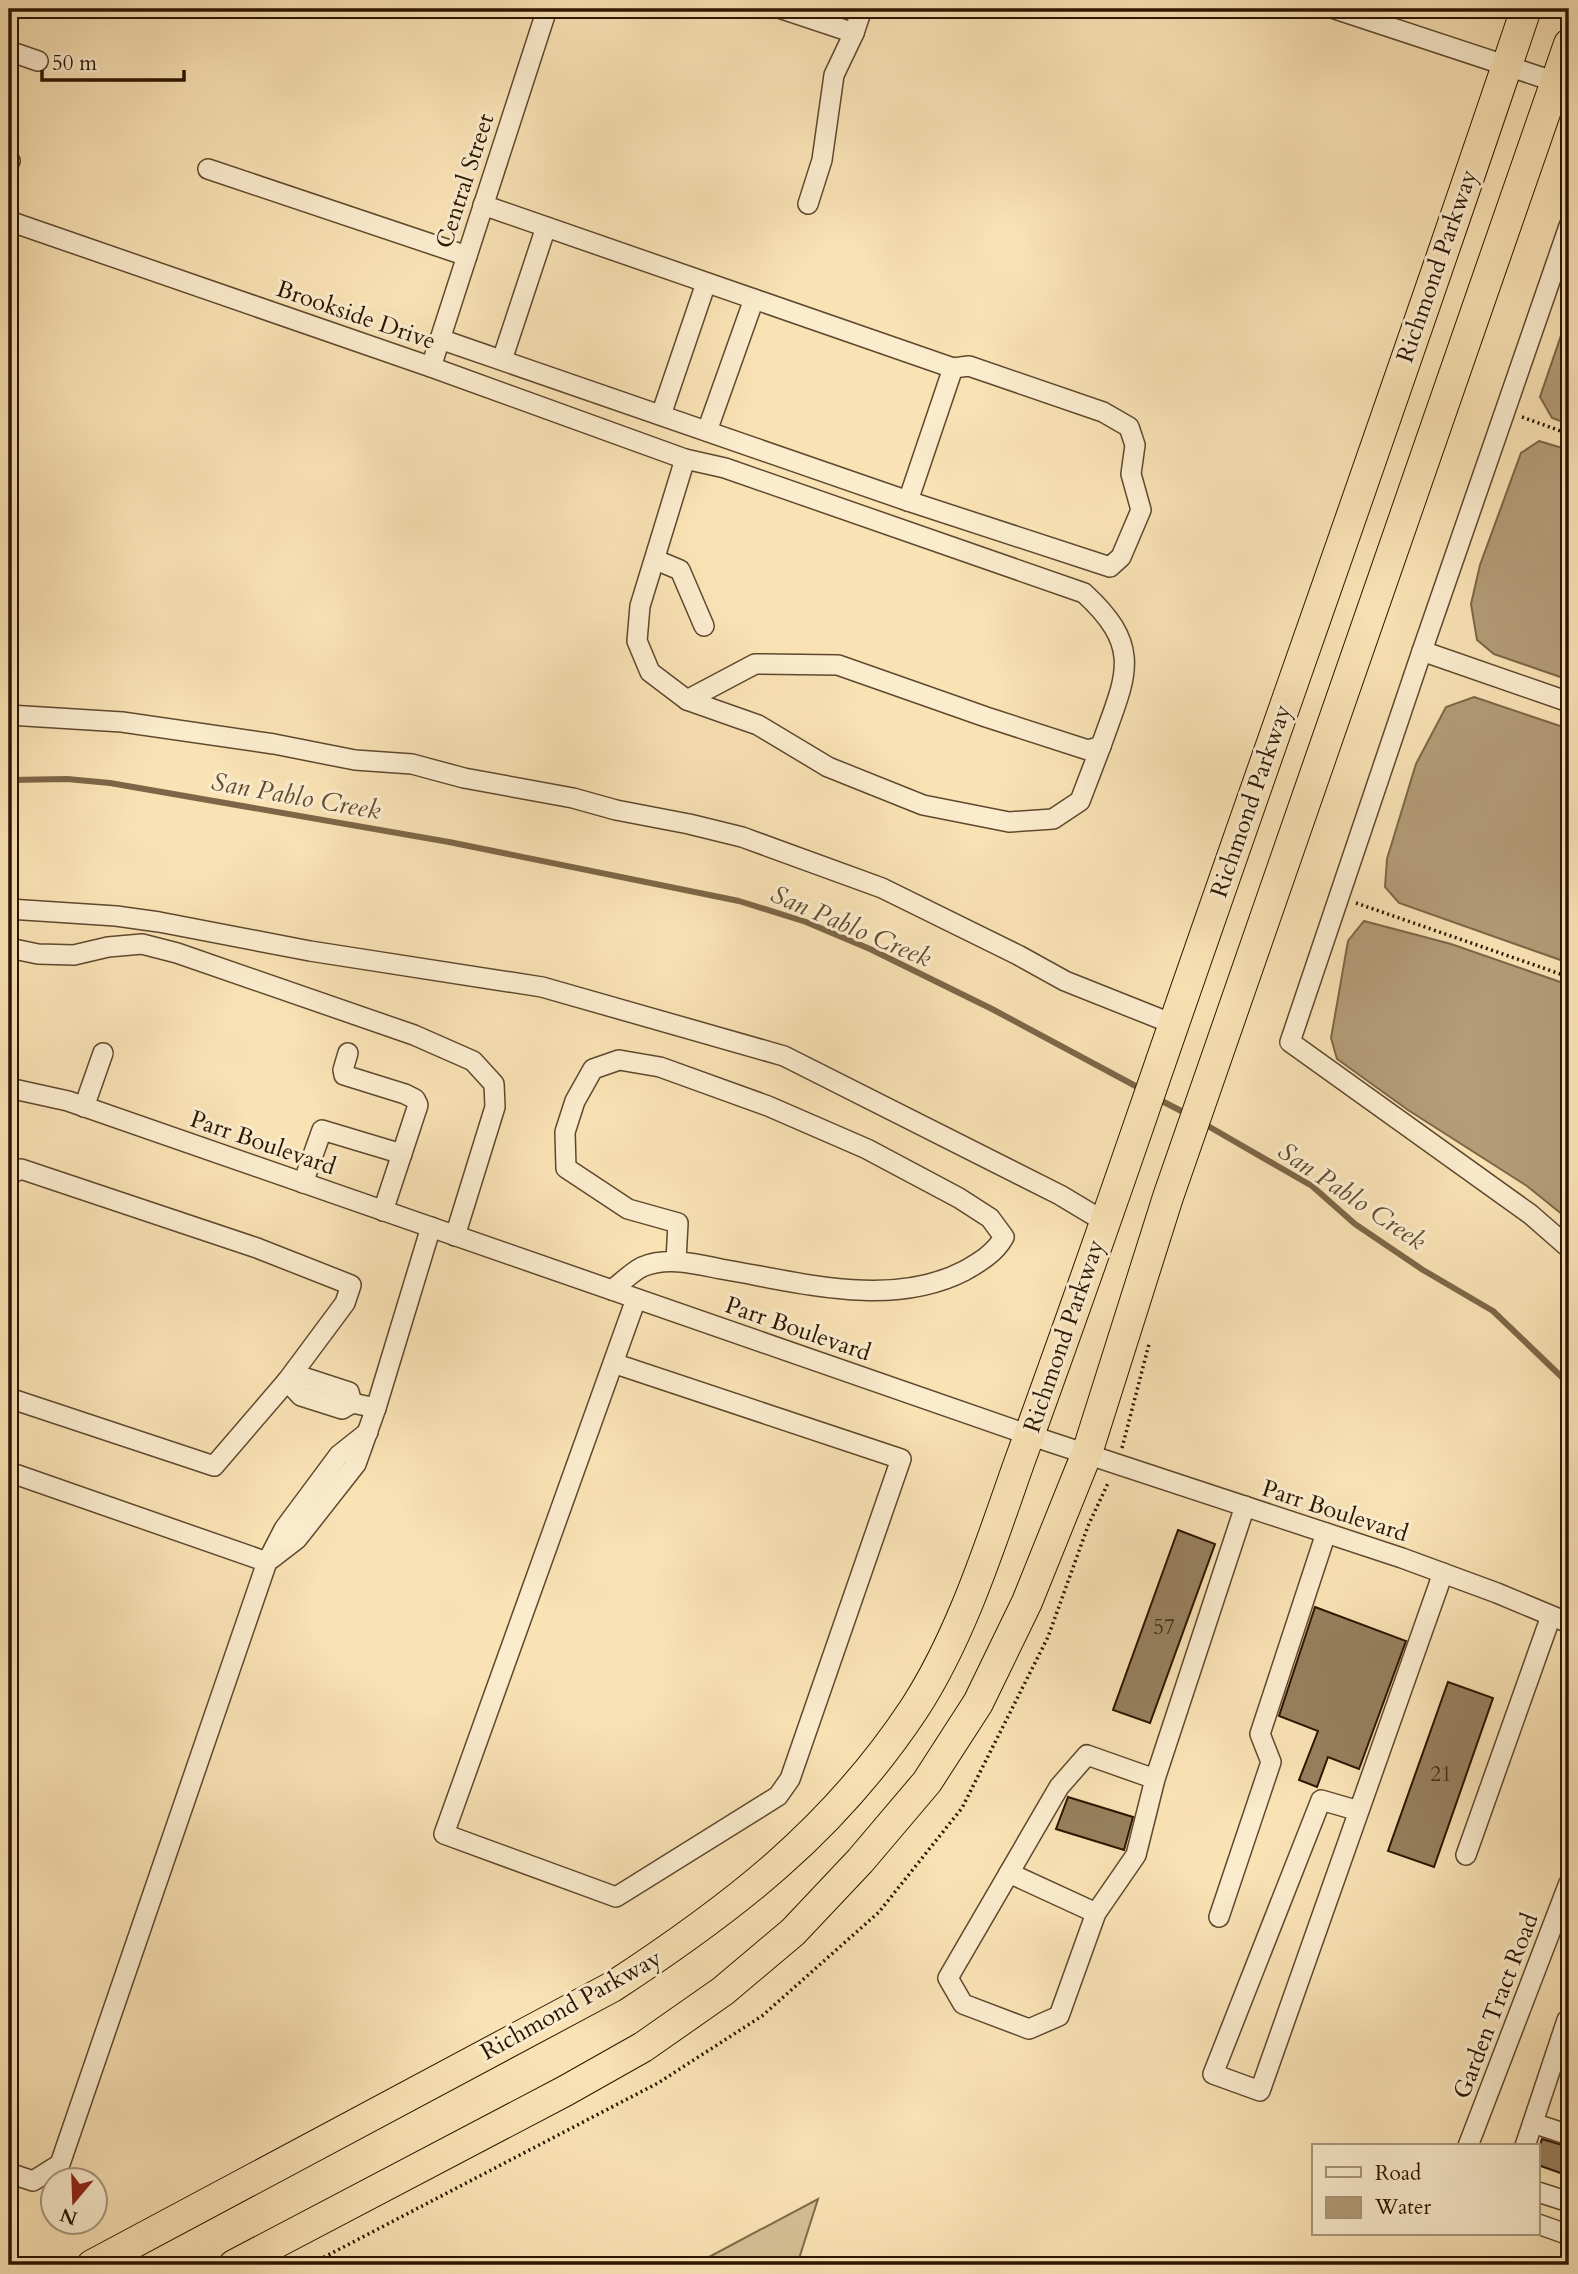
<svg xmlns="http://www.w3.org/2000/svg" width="1578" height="2274" font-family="Cardo,serif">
  <rect width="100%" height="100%" fill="#f9e2b4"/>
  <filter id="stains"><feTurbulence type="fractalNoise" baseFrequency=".00286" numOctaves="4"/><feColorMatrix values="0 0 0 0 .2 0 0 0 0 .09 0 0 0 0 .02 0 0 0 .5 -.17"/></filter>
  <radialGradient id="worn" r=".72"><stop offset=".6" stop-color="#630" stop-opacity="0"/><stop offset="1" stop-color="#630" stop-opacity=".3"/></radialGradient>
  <path fill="#d6bf95" stroke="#816a4a" stroke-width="2" d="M818,2199L797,2265H694Z"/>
  <g fill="#b39c77" stroke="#7d6647" stroke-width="2">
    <path d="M1569,312V424L1552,418L1540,397Z"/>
    <path d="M1539,441L1569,450V680L1494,654L1477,640L1471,604L1480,565L1521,453Z"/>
    <path d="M1474,697L1569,729V963L1399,903L1385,887L1387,859L1416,764L1446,707Z"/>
    <path d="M1364,921L1451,944L1569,985V1220L1527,1186L1408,1110L1337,1059L1331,1038L1348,941Z"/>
  </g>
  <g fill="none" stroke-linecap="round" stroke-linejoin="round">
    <g stroke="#7d6647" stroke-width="6">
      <path d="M9,780L67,779L110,783L449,842L739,901L806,922L870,949L992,1009L1143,1090"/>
      <path d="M1158,1099L1189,1115"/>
      <path d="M1201,1122L1312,1186L1355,1224L1423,1270L1493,1311L1569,1384"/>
    </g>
  </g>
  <g fill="#97805e" stroke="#2c1500" stroke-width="2">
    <path d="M1178,1530L1215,1544L1150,1723L1113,1710Z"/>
    <path d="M1315,1607L1406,1641L1359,1769L1328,1757L1317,1787L1299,1780L1318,1731L1279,1716Z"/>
    <path d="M1448,1682L1493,1698L1434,1867L1388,1851Z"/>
    <path d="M1068,1797L1133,1817L1124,1850L1056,1829Z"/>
    <path d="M1542,2139L1569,2147V2176L1538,2165V2151Z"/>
  </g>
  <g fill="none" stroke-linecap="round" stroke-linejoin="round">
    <g stroke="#5f482d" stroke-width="22">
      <g id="minor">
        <path d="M782,9L854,33"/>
        <path d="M1335,9L1565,85"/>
        <path d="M9,51L38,61"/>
        <path d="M9,161H10"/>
        <path d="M208,169L467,256"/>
        <path d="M808,204L822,160L834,75L854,33L862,9"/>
        <path d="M9,221L431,367L685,459"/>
        <path d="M1569,226L1422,651L1290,1042L1530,1214L1569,1248"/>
        <path d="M440,339L908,501L953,368L483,205"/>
        <path d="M502,360L546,227"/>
        <path d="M431,367L547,9"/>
        <path d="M661,415L706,283"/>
        <path d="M707,431L754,299"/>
        <path d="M685,459L725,468L1084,593C1145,649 1125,677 1101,746L1088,750L986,717L838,665L755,664L687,700L650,672L637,641L640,606Z"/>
        <path d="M908,501L1110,567L1121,557L1141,510L1131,474L1135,445L1129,427L1103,412L969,366L953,368"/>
        <path d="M656,560L680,570L704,626"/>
        <path d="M1422,651L1569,702"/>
        <path d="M687,700L758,725L828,767L923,805L1009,822L1053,819L1080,801L1101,746"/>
        <path d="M9,715L122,722L274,744L355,760L412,764L464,778L573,798L616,810L689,824L742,837L882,888L1018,955L1065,981L1173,1024"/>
        <path d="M9,909L116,916L159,922L310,951L542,987L784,1056L1060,1195L1105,1222"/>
        <path d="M9,948L38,954L74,955L108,947L142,944L177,953L414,1035L473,1061L494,1084L495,1107L455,1236"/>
        <path d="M348,1053L343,1070L344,1075L405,1094L415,1099L418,1105L383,1211"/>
        <path d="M9,1088L68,1101L1029,1435L1402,1558L1497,1593L1569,1623"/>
        <path d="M84,1107L103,1053"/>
        <path d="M9,1175L21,1169L257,1248L351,1285L345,1303L287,1381L214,1466L9,1398"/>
        <path d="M303,1183L322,1130L402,1154"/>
        <path d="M612,1290C621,1283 632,1272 642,1267C667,1256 696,1264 721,1269C799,1282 890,1309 964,1271C980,1262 995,1253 1004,1237L990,1218L959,1198L867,1149L768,1106L660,1067L619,1060L593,1069L575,1101L565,1132L566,1168L628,1209L678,1223L676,1261"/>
        <path d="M613,1363L901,1459L790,1779L778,1796L616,1897L444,1834L636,1299"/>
        <path d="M287,1381L301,1396L342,1409L352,1403L376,1408"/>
        <path d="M287,1381L306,1378L349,1392L352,1403"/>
        <path d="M9,1472L267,1562"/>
        <path d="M271,1559L297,1539L356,1464L376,1408L431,1227"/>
        <path d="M1155,1779L1087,1755L1059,1787L948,1978L963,2004L1029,2029L1059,2016L1096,1913L1136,1855L1155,1779L1245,1506"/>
        <path d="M1359,1811L1321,1800L1213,2074L1260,2091L1443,1573"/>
        <path d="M1466,1855L1551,1616"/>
        <path d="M1009,1873L1096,1913"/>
        <path d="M1219,1917L1271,1762L1260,1734L1326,1533"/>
        <path d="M1533,2123L1569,2135"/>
        <path d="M1468,2146L1569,1883"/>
        <path d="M1525,2146L1567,2020L1569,2021"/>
        <path d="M9,2173L33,2181L60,2164L267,1562L284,1529L339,1455L368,1432"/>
        <path d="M1538,2192L1569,2202"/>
        <path d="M1538,2224L1569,2235"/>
      </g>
    </g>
    <g stroke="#2c1500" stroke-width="32">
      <g id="highway">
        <path d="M92,2265L612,1987C733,1908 833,1831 914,1709C961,1637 990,1545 1019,1463C1061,1348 1102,1232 1142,1116C1269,747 1402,379 1526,9"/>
        <path d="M234,2265L565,2091L643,2047L723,1991L793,1932L860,1861L927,1782L978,1703L1027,1602L1087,1453L1168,1197L1569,44"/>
      </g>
    </g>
    <g stroke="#2c1500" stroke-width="3.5" stroke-dasharray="2 3.5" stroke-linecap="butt">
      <path d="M1522,417L1569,434"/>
      <path d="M1356,903L1569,977"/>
      <path d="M1122,1448L1149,1344"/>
      <path d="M309,2265L658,2083L762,2016L879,1912L962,1808L1048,1637L1088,1526L1109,1481"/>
    </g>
    <use href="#minor" stroke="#fbecce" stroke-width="19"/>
    <use href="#highway" stroke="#f9e2b4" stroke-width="30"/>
  </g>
  <g text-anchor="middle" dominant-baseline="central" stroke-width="6" stroke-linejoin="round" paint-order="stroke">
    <g font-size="21" fill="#473018">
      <text x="1164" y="1627">57</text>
      <text x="1441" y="1774">21</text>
    </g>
    <g font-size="24" fill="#2c1500" stroke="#fbecce">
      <text transform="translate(465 181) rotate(-72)">Central Street</text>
      <text transform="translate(1437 266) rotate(-71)">Richmond Parkway</text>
      <text transform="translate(356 315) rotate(19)">Brookside Drive</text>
      <text transform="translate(1251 801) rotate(-71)">Richmond Parkway</text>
      <text transform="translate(263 1143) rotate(19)">Parr Boulevard</text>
      <text transform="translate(798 1329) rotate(19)">Parr Boulevard</text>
      <text transform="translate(1064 1336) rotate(-71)">Richmond Parkway</text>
      <text transform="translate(1335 1511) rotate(18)">Parr Boulevard</text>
      <text transform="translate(571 2005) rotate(-29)">Richmond Parkway</text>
      <text transform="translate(1496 2006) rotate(-69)">Garden Tract Road</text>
    </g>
    <g font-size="26" font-style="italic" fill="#624b30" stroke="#fbecce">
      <text transform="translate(296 796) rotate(10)">San Pablo Creek</text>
      <text transform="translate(851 926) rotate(23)">San Pablo Creek</text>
      <text transform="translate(1352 1196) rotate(34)">San Pablo Creek</text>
    </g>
  </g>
  <rect width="1578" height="2274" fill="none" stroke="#f9e2b4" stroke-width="35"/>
  <rect x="10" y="10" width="1557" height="2253" fill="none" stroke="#2c1500" stroke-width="3.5"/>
  <rect x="18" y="18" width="1543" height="2239" fill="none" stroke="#2c1500" stroke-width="2"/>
  <rect x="1312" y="2144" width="228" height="91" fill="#fbecce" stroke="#a8967c" stroke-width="2"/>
  <rect x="1326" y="2167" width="35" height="10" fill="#fbecce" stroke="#a8967c" stroke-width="2"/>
  <text x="1375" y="2180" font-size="21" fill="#2c1500">Road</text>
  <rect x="1326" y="2197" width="35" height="21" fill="#b39c77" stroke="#a8967c" stroke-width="2"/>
  <text x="1375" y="2214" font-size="21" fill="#2c1500">Water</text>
  <g transform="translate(74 2201) rotate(199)"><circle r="33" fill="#fbecce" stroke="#a8967c" stroke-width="2"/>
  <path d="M0-5L12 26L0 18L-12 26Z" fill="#8f2418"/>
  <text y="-10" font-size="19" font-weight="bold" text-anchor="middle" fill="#2c1500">N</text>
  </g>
  <path d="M42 70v10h142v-10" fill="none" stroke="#2c1500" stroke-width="3.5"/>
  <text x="52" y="70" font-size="21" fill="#2c1500" stroke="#fbecce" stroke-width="5" paint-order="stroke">50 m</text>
  <rect width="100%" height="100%" filter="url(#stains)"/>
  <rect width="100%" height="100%" fill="url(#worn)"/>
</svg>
